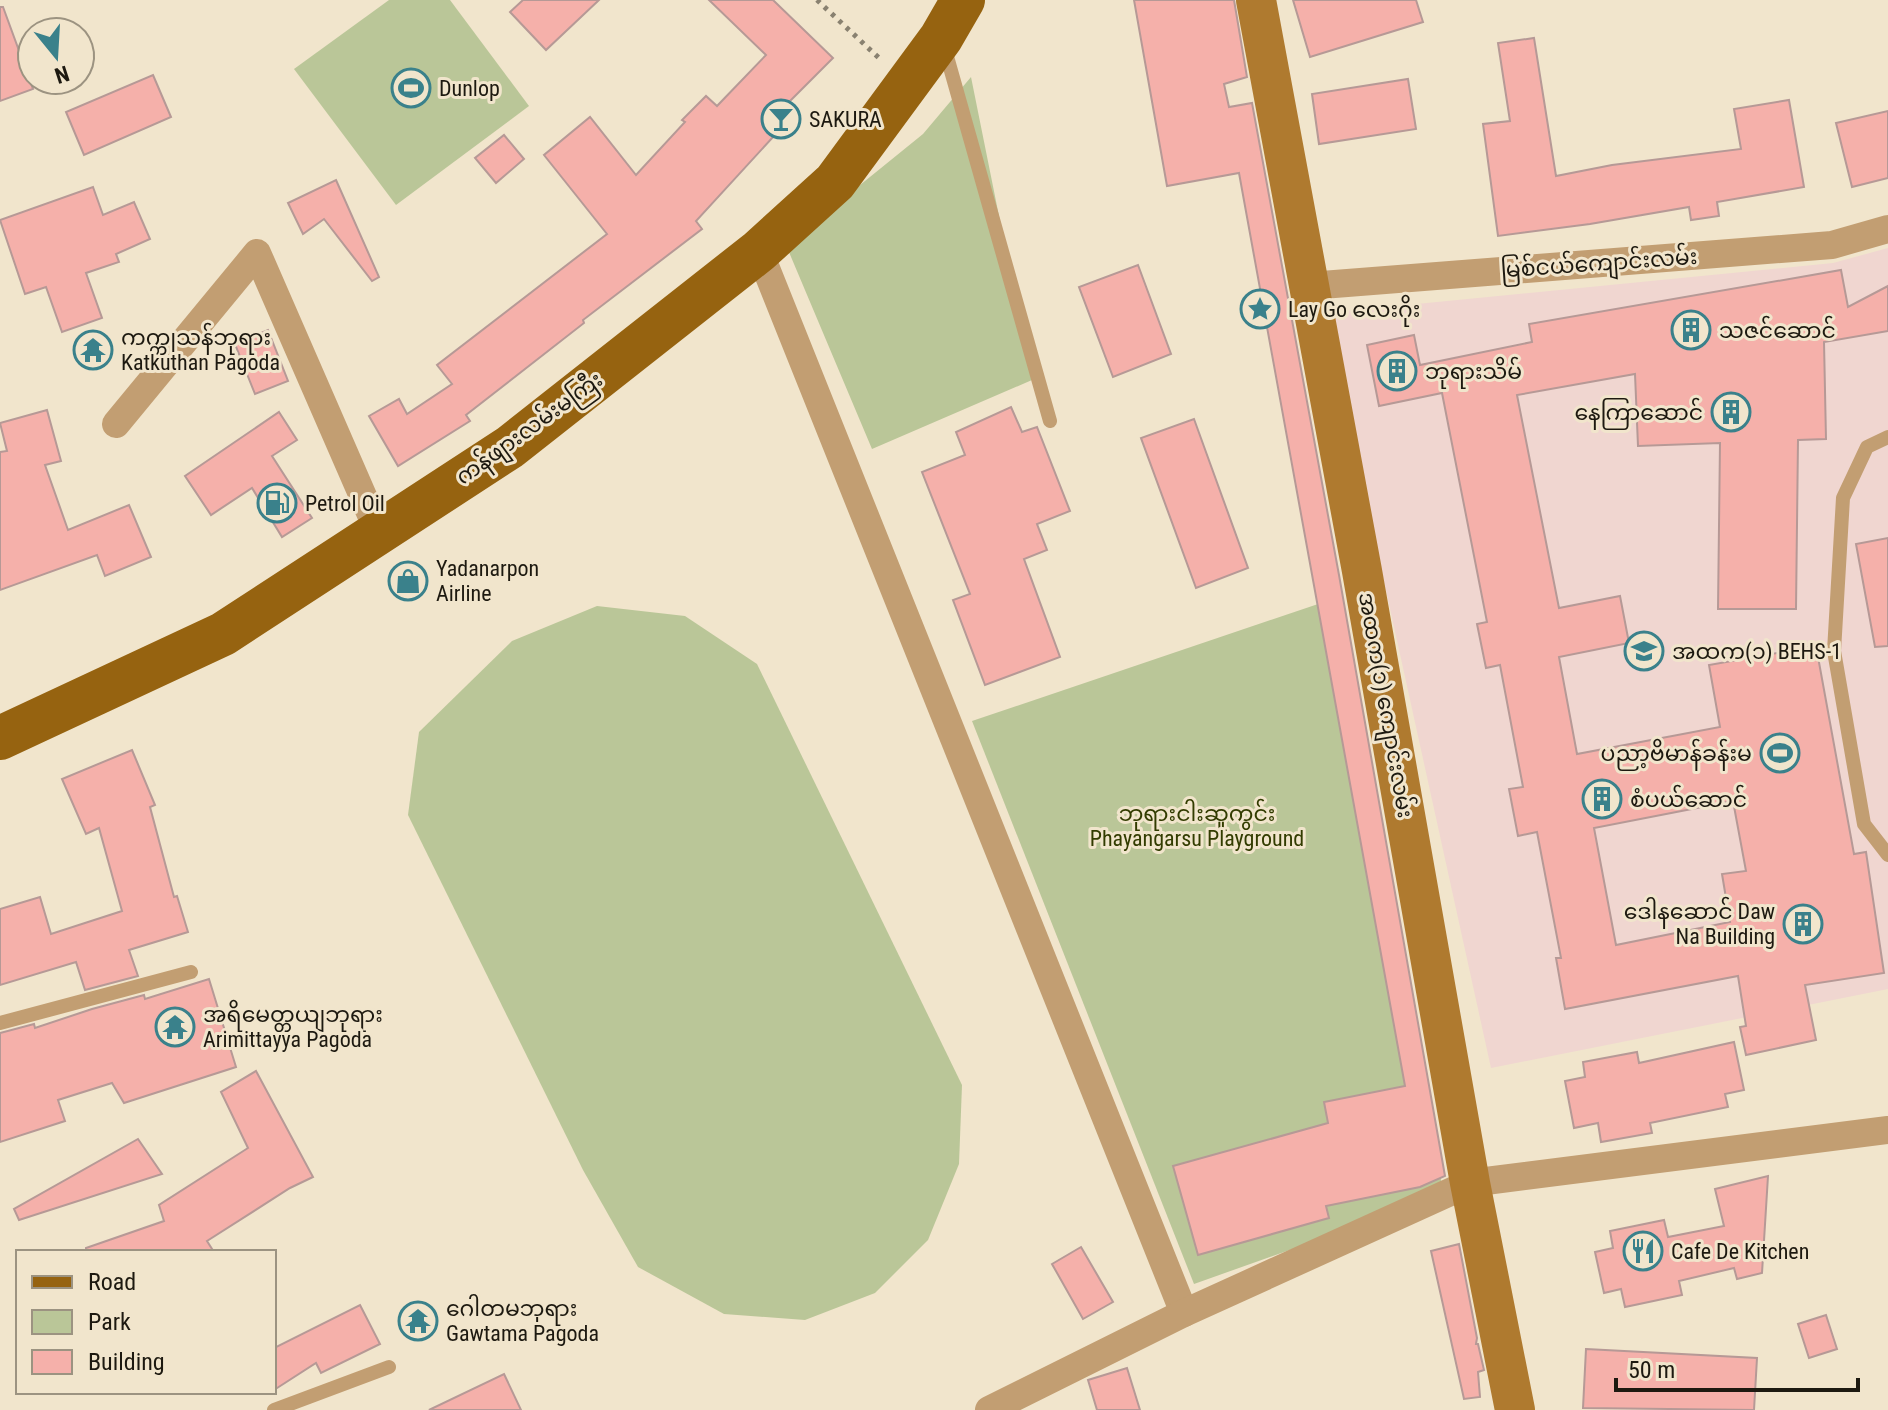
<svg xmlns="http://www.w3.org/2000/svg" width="1888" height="1410" font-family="'Roboto Condensed','Noto Sans Myanmar',sans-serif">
  <rect width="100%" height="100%" fill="#f1e5cc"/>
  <path fill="#f0d6d0" d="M1888,248V989L1491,1068L1325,313L1833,263Z"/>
  <g fill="#bac698">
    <path d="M389,0H450L529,106L396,205L294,69Z"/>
    <path d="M971,77L1032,380L872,449L786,245L923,134Z"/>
    <path d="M1327,601L1444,1195L1194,1284L972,721Z"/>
    <path d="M597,606L685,616L757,664L962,1085L959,1164L928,1240L875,1293L805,1320L724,1314L638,1267L583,1170L408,815L419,732L512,641Z"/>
  </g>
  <g fill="#f5b0aa" stroke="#b69996" stroke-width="2" fill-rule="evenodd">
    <path d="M523,0H599L546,50L510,12Z"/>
    <path d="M709,0H773L833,58L787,104L796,112L696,221L702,229L583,320L584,323L466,415L470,421L398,466L369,416L399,399L407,414L452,384L437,365L607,234L544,155L590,117L636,175L685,122L682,120L706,96L717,106L766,55Z"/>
    <path d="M1134,0H1234L1247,77L1224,84L1229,107L1252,103L1339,575L1445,1176L1420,1187L1326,1206L1329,1218L1198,1255L1173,1166L1328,1123L1324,1102L1405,1086L1239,173L1167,186Z"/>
    <path d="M1293,0H1416L1423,22L1310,57Z"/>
    <path d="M0,7H3L33,89L0,101Z"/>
    <path d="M1534,38L1556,176L1612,165L1741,149L1734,109L1789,100L1804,187L1717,202L1719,216L1691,220L1689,207L1590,224L1498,236L1483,124L1510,121L1498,43Z"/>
    <path d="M153,75L171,117L84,155L66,112Z"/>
    <path d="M1408,79L1416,129L1319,144L1312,94Z"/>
    <path d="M1888,111V178L1852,187L1836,123Z"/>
    <path d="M504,135L524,159L496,183L475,158Z"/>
    <path d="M336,180L379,277L372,281L324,219L303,234L288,203Z"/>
    <path d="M93,187L103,215L134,202L150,239L116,254L119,262L86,273L102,318L62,332L46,287L25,294L0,220Z"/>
    <path d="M1138,265L1171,354L1113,377L1079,287Z"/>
    <path d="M1841,270L1848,307L1888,286V331L1824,342L1826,439L1798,440L1796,609H1718L1720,443L1638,446L1635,374L1517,395L1559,608L1620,596L1629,643L1559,657L1577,754L1720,727L1709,665L1816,646L1854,854L1866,852L1884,973L1805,985L1816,1040L1746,1055L1740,1027L1746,1026L1738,976L1565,1009L1556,958H1561L1537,832L1518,836L1509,789L1523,787L1500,665L1486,668L1477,624L1487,622L1442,393L1379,406L1367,345L1414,335L1420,365L1532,342L1529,324ZM1733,801L1746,871L1722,874L1730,922L1616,945L1594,828Z"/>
    <path d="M268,330L288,381L255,394L235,344Z"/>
    <path d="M1011,407L1022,432L1037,427L1070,511L1037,524L1047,550L1024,559L1060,657L985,685L953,600L970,594L922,472L965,455L956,432Z"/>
    <path d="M47,410L61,461L45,465L68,530L129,505L151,557L105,576L97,555L0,590V452L7,451L0,423Z"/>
    <path d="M279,412L297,440L272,456L312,518L282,537L252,488L211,515L185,476Z"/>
    <path d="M1194,419L1248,568L1196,588L1141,438Z"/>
    <path d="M1888,538V646L1875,647L1856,544Z"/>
    <path d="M132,750L155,805L150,807L174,897L177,896L188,932L129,950L138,976L85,990L76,962L0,985V909L40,897L51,934L122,911L99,828L86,834L62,779Z"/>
    <path d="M209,979L236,1067L124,1103L112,1083L58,1100L65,1121L0,1142V1033L34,1024L35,1028L92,1009L144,995L145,999Z"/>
    <path d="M1734,1042L1744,1090L1725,1094L1728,1107L1650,1123L1652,1133L1601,1142L1598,1123L1574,1128L1565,1081L1585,1077L1583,1062L1637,1052L1639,1063Z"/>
    <path d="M256,1071L313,1177L290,1188L207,1241L214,1252H86V1248L164,1221L159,1205L248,1148L221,1092Z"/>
    <path d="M138,1139L162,1174L19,1220L14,1209Z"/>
    <path d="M1768,1176L1762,1273L1737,1279L1734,1268L1679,1281L1682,1295L1625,1307L1621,1289L1604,1293L1595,1252L1613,1248L1610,1231L1664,1220L1668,1237L1724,1226L1715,1189Z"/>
    <path d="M1459,1244L1477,1338L1476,1344H1478L1484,1370L1478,1372L1480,1397L1464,1399L1431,1251Z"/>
    <path d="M1081,1247L1113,1302L1083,1319L1052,1264Z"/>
    <path d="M360,1305L380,1344L321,1373L316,1363L274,1390V1348Z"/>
    <path d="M1826,1315L1837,1349L1809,1358L1798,1324Z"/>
    <path d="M1586,1349L1757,1358L1754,1410L1583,1408Z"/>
    <path d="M1127,1368L1140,1410H1097L1088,1380Z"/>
    <path d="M504,1374L521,1410H429Z"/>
  </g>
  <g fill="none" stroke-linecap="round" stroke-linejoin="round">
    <path stroke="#898170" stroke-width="5" stroke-dasharray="4 6" stroke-linecap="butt" d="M817,0L879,58"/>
    <g stroke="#c29e72" stroke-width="14">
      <path d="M944,46L1050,421"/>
      <path d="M1888,437L1867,447L1843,498L1834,651L1864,824L1888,855"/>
      <path d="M0,1023L191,972"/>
      <path d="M274,1410L389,1367"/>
    </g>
    <g stroke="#c29e72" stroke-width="28">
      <path d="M759,251L1184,1313"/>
      <path d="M1309,286L1832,245L1888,229"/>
      <path d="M116,424L257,253L379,533"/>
      <path d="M989,1410L1184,1313L1470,1183L1888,1130"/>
    </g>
    <path stroke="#af7a2f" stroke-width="40" d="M1256,0L1362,571L1470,1183L1515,1410"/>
    <path stroke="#966310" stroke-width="44" d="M0,738L223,634L510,447L759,251L835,182L941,38L963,0"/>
  </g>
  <defs>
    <g id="stadium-ring" transform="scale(2)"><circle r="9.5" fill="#f1e5cc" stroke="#3a818b" stroke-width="1.5"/><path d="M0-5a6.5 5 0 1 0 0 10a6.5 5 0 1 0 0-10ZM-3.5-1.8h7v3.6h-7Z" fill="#3a818b"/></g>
    <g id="bar-ring" transform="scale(2)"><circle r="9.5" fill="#f1e5cc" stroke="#3a818b" stroke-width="1.5"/><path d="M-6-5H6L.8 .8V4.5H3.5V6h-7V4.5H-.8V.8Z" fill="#3a818b"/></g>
    <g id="sight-ring" transform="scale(2)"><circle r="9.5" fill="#f1e5cc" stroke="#3a818b" stroke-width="1.5"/><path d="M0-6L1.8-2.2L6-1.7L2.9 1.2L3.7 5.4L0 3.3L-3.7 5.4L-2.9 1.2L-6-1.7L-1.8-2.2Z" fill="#3a818b"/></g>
    <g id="building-ring" transform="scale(2)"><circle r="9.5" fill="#f1e5cc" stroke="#3a818b" stroke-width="1.5"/><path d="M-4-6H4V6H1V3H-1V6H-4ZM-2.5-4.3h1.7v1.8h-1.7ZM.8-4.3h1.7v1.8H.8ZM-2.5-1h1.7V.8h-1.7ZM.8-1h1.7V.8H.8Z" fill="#3a818b"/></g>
    <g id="temple-ring" transform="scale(2)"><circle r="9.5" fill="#f1e5cc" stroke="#3a818b" stroke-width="1.5"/><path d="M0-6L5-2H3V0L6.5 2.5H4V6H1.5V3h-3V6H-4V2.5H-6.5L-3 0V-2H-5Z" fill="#3a818b"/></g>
    <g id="fuel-ring" transform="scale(2)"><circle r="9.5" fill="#f1e5cc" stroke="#3a818b" stroke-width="1.5"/><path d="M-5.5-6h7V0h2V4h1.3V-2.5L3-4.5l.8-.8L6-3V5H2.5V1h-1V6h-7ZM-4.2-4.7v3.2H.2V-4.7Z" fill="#3a818b"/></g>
    <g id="shop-ring" transform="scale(2)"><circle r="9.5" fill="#f1e5cc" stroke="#3a818b" stroke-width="1.5"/><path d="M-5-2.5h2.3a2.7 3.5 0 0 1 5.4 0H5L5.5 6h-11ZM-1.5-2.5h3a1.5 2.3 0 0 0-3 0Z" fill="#3a818b"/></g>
    <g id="school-ring" transform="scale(2)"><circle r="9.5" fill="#f1e5cc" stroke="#3a818b" stroke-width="1.5"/><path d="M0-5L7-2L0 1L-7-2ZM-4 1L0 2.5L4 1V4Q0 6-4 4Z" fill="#3a818b"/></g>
    <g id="restaurant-ring" transform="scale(2)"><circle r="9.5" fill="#f1e5cc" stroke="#3a818b" stroke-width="1.5"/><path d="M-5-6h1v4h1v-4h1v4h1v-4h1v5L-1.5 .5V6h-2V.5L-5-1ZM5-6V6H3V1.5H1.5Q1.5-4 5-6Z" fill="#3a818b"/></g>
  </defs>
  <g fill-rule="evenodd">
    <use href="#stadium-ring" x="411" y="88"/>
    <use href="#bar-ring" x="781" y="119"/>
    <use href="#sight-ring" x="1260" y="309"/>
    <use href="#building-ring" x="1691" y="330"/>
    <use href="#temple-ring" x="93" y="350"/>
    <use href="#building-ring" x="1397" y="371"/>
    <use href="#building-ring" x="1731" y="412"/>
    <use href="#fuel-ring" x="277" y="503"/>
    <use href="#shop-ring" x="408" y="581"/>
    <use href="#school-ring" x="1644" y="651"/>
    <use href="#stadium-ring" x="1780" y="753"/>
    <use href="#building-ring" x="1602" y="799"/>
    <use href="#building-ring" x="1803" y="924"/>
    <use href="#temple-ring" x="175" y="1027"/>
    <use href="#restaurant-ring" x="1643" y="1251"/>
    <use href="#temple-ring" x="418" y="1321"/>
  </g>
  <g text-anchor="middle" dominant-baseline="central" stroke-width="6" stroke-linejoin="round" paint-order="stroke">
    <g font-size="22" fill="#1d1910" stroke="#f1e5cc" text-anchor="start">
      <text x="439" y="88">Dunlop</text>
      <text x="809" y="119">SAKURA</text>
      <text x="1288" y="309">Lay Go လေးဂိုး</text>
      <text x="1719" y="330">သဇင်ဆောင်</text>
      <text x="121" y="337">ကက္ကုသန်ဘုရား<tspan x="121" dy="25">Katkuthan Pagoda</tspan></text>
      <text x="1425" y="371">ဘုရားသိမ်</text>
      <text x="1703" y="412" text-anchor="end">နေကြာဆောင်</text>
      <text x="305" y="503">Petrol Oil</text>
      <text x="436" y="568">Yadanarpon<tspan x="436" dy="25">Airline</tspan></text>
      <text x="1672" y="651">အထက(၁) BEHS-1</text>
      <text x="1752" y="753" text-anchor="end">ပညာ့ဗိမာန်ခန်းမ</text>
      <text x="1630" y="799">စံပယ်ဆောင်</text>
      <text x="1775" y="911" text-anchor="end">ဒေါနဆောင် Daw<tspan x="1775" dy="25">Na Building</tspan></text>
      <text x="203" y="1014">အရိမေတ္တယျဘုရား<tspan x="203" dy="25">Arimittayya Pagoda</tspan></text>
      <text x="1671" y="1251">Cafe De Kitchen</text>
      <text x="446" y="1308">ဂေါတမဘုရား<tspan x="446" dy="25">Gawtama Pagoda</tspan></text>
    </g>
    <g font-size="22" fill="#1d1910" stroke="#f1e5cc">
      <text transform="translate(1599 263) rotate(-4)">မြစ်ငယ်ကျောင်းလမ်း</text>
      <text transform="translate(529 428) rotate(-36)">ကန်ဖျားလမ်းမကြီး</text>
      <text transform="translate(1386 705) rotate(80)">အထက(၁) ကျောင်းလမ်း</text>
    </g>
    <g font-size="22" fill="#323c00" stroke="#f1e5cc">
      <text x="1197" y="813">ဘုရားငါးဆူကွင်း<tspan x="1197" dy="25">Phayangarsu Playground</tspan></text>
    </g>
  </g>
  <rect x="16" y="1250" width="260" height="144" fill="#f1e5cc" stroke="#9c9381" stroke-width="2"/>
  <rect x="32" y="1276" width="40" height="12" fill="#966310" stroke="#9c9381" stroke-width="2"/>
  <text x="88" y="1290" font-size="24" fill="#1d1910">Road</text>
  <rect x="32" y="1310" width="40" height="24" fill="#bac698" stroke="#9c9381" stroke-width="2"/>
  <text x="88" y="1330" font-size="24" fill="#1d1910">Park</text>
  <rect x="32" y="1350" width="40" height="24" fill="#f5b0aa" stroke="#9c9381" stroke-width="2"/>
  <text x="88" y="1370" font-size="24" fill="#1d1910">Building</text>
  <g transform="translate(56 56) rotate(162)"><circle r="38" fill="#f1e5cc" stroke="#9c9381" stroke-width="2"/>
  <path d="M0-6L14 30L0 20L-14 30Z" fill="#3a818b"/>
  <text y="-12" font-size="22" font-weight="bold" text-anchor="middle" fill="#1d1910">N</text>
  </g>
  <path d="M1616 1378v12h242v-12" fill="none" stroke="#1d1910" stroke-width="4"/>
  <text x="1628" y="1378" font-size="24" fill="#1d1910" stroke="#f1e5cc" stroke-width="6" paint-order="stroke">50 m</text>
</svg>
